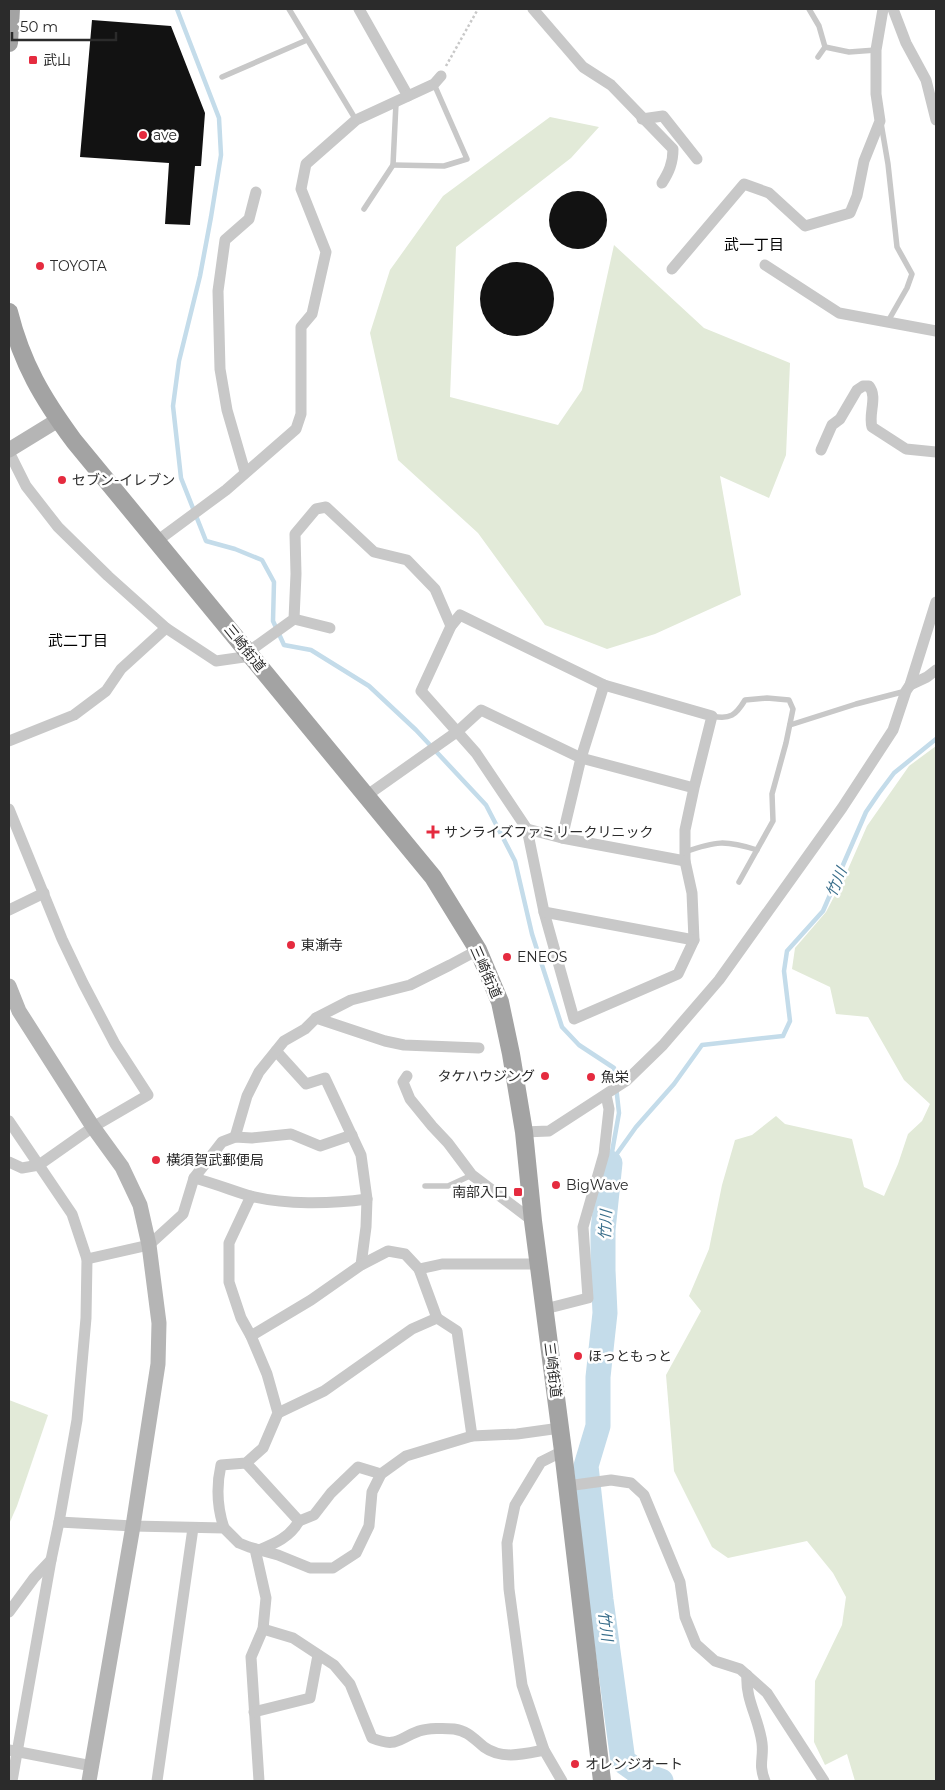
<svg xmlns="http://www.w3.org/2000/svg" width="945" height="1790" font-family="Montserrat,'Noto Sans JP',sans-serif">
  <rect width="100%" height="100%" fill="#fff"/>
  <g fill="#e2ead8">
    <path d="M550,117L599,127L571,158L456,247L450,397L558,425L582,390L614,245L704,328L790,363L786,455L769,498L720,476L741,595L655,634L607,649L545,625L478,533L398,460L370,333L390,270L443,196Z"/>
    <path d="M936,746V1781H855L847,1754L825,1765L814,1742L815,1681L842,1625L846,1597L833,1573L807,1541L728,1558L712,1547L674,1471L666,1375L701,1311L689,1296L709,1249L722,1185L735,1140L752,1135L776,1116L785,1124L852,1139L864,1187L884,1196L898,1164L908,1134L922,1121L930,1104L904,1080L868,1017L836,1014L830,987L792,969L795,948L826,912L845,876L867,826L909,766Z"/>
    <path d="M9,1400L48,1415L17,1506L9,1524Z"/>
  </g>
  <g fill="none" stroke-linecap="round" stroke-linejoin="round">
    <g stroke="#c4dcea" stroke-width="4.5">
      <path d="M177,9L219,118L221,155L211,217L200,276L179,361L173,406L181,478L206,541L235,549L262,560L274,582L273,621L284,645L311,650L369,686L416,730L486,805L515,861L532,934L562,1027L579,1045L614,1068L619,1113L610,1163"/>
      <path d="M611,1162L636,1127L674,1084L702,1045L783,1036L790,1021L784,971L787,951L823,911L866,812L879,793L894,773L936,739"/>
    </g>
    <path stroke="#c4dcea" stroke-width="25" d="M610,1163L603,1230V1270L605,1313L598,1377V1426L586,1466L601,1600L623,1761L641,1774L661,1781"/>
  </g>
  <g fill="#121212">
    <path d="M92,20L171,26L205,113L201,166H195L190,225L165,224L169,163L80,157Z"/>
    <circle cx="578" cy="220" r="29"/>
    <circle cx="517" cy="299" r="37"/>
  </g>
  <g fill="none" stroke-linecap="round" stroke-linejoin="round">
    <path stroke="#c8c8c8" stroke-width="2.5" stroke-dasharray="2.5 2.5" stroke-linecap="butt" d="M446,66L478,9"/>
    <g stroke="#c8c8c8" stroke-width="5.5">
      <path d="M289,9L356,120"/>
      <path d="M809,9L819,26L825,47L818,57"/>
      <path d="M825,47L849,52L876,50"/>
      <path d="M222,77L307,40"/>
      <path d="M881,123L888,164L897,247L912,274L907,288L887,323"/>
      <path d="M393,165L444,166L467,159L434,84"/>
      <path d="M364,209L393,165L396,103"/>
      <path d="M712,716C730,720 736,715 745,700L767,698L789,700L793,709L786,743L772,794L773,821L739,882"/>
      <path d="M790,725L856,704L906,691"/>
      <path d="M685,852C716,841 725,840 757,850"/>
      <path d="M425,1186H448L472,1175"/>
    </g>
    <g stroke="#c8c8c8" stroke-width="11">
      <path d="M359,9L408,96"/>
      <path d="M533,9L583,67L611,85L673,149C673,163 669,172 662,183"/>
      <path d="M893,9L906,43L926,80L936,120"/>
      <path d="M642,119L663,116L697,159"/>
      <path d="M765,265L839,313L936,331"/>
      <path d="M672,269L744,184L769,193L805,226L850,213L857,196L864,161L880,121L876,94V50L883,9"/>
      <path d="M821,450L832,425L840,419L857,390L863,386H869C878,397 868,414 872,427L906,449L936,452"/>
      <path d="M9,452L26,486L58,527L108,576L166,628L216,661L251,656"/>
      <path d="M245,472L227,410L220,369L218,291L225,240L249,219L256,192"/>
      <path d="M157,541L226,490L296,429L301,414V327L312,314L326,252L301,189L306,164L356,120L434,84L441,76"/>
      <path d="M294,619L330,628"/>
      <path d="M248,652L294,619L296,574L295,534L316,509L326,507L374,552L407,560L435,589L451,626"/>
      <path d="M910,685L927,677L936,670"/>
      <path d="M9,741L74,715L106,691L121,669L166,628"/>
      <path d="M366,796L458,731L481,710L581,758L694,788L712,716L604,685L460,615L451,626L421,691L476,753L527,829L544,912L574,1019L678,974L694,940L692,893L685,861V830L694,788"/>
      <path d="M9,809L62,939L83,983L115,1044L148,1095L93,1127L39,1165L22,1168L9,1162"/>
      <path d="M527,829L562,838L685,861"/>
      <path d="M562,838L581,758L604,685"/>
      <path d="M9,910L44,893"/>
      <path d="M544,912L694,940"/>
      <path d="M316,1018L385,1041L404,1045L479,1048"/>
      <path d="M276,1051L306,1084L325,1078L361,1155L367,1199L366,1227L361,1265"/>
      <path d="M407,1076L403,1082L410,1099L432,1126L448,1143L472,1175L533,1221"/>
      <path d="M9,1121L72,1214L87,1259L86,1318L77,1420L59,1522L51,1560L12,1781"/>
      <path d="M524,1132L549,1131L626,1081L663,1045L719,980L842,808L893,730L906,691L910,685L936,602"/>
      <path d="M235,1137L247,1096L259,1072L284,1041L305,1029L316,1018L351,1000L410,985L450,965L478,950"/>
      <path d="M194,1178C213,1183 231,1190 250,1196C285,1205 331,1204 367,1199"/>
      <path d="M87,1259L149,1245L183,1214L194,1178L222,1142L235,1137L252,1138L291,1134L320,1146L352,1135"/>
      <path d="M419,1269L442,1264H540"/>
      <path d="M545,1309L588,1298L583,1227L604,1154L609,1109L606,1095"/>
      <path d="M251,1336L311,1300L361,1265L388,1251L405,1254L419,1269L437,1318"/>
      <path d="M278,1413L324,1391L412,1329L437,1318L457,1331L472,1436"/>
      <path d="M246,1463L299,1521C290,1537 276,1543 259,1550"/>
      <path d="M567,1486L611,1480L631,1483L644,1495L680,1582L685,1617L696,1644L715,1661L740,1669L767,1693L824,1781"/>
      <path d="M299,1521L314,1515L331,1493L358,1467L381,1474"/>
      <path d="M59,1522L133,1526L224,1528L239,1543L249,1547L278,1555L310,1568H333L356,1553L369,1526L372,1492L381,1474L406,1456L472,1436L517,1434L560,1428"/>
      <path d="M224,1528C217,1507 216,1487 221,1465L246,1463L263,1448L278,1413L267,1374L251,1336L241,1318L229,1282V1243L251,1196"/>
      <path d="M255,1549L266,1598L263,1629L251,1657L259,1781"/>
      <path d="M9,1612L34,1578L51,1560"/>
      <path d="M263,1629L293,1638L334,1665L350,1684L372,1738C397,1748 397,1739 419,1731C428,1728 445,1728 454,1729C468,1731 474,1739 484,1747C502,1760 524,1754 544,1750"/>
      <path d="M747,1675C745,1699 759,1719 762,1743C764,1758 758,1764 765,1781"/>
      <path d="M254,1712L310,1698L318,1655"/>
      <path d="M9,1750L92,1766"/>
      <path d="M157,1781L193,1528"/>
      <path d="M562,1781L544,1750L522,1685L509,1589L507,1543L515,1505L541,1462L563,1451"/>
    </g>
    <g stroke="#b5b5b5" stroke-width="15">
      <path d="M9,450L58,420"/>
      <path d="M9,986L19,1011L93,1127L122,1167L140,1205L149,1245L159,1323L158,1364L133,1526L89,1781"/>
    </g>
    <g stroke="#a3a3a3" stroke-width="18">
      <path d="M9,43L11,9"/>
      <path d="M9,312C22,364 43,399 74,441L433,877L478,950L500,1002L511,1054L524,1132L533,1221L563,1451L602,1781"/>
    </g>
  </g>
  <g fill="#e52b3f" stroke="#fff" stroke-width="2">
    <rect x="28" y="55" width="10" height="10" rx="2.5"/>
    <circle cx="143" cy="135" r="5"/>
    <circle cx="40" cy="266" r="5"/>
    <circle cx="62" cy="480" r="5"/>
    <path d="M430.5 824.5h5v5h5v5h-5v5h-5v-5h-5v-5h5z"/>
    <circle cx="291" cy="945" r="5"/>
    <circle cx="507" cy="957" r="5"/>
    <circle cx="545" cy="1076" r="5"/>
    <circle cx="591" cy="1077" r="5"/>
    <circle cx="156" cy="1160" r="5"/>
    <circle cx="556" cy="1185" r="5"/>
    <rect x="513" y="1187" width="10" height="10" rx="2.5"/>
    <circle cx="578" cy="1356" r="5"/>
    <circle cx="575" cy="1764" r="5"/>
  </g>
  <g text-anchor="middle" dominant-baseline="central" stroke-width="5" stroke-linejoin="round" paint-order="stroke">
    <g font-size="14" fill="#2b2b2b" stroke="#fff" text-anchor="start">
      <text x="43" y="60">武山</text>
      <text x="153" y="135">ave</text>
      <text x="50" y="266">TOYOTA</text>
      <text x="72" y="480">セブン-イレブン</text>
      <text x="444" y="832">サンライズファミリークリニック</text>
      <text x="301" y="945">東漸寺</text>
      <text x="517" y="957">ENEOS</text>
      <text x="535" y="1076" text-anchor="end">タケハウジング</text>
      <text x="601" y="1077">魚栄</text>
      <text x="166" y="1160">横須賀武郵便局</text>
      <text x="566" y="1185">BigWave</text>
      <text x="508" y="1192" text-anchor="end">南部入口</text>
      <text x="588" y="1356">ほっともっと</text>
      <text x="585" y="1764">オレンジオート</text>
    </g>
    <g font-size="14" fill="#2b2b2b" stroke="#fff">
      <text transform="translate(245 648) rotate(51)">三崎街道</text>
      <text transform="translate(486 972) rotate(66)">三崎街道</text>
      <text transform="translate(553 1370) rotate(83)">三崎街道</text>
    </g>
    <g font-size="15" fill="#000" stroke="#fff">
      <text x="754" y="244">武一丁目</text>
      <text x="78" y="640">武二丁目</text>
    </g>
    <g font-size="15" font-style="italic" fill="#3a6f8c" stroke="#fff">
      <text transform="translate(836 882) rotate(-67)">竹川</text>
      <text transform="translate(605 1225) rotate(-87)">竹川</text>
      <text transform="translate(606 1626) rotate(83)">竹川</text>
    </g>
  </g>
  <rect width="945" height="1790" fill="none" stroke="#2b2b2b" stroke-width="20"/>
  <path d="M12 32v8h104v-8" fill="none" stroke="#2b2b2b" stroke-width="2.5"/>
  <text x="20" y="32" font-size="15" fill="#2b2b2b" stroke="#ffffff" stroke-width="4" paint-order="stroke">50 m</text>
</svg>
